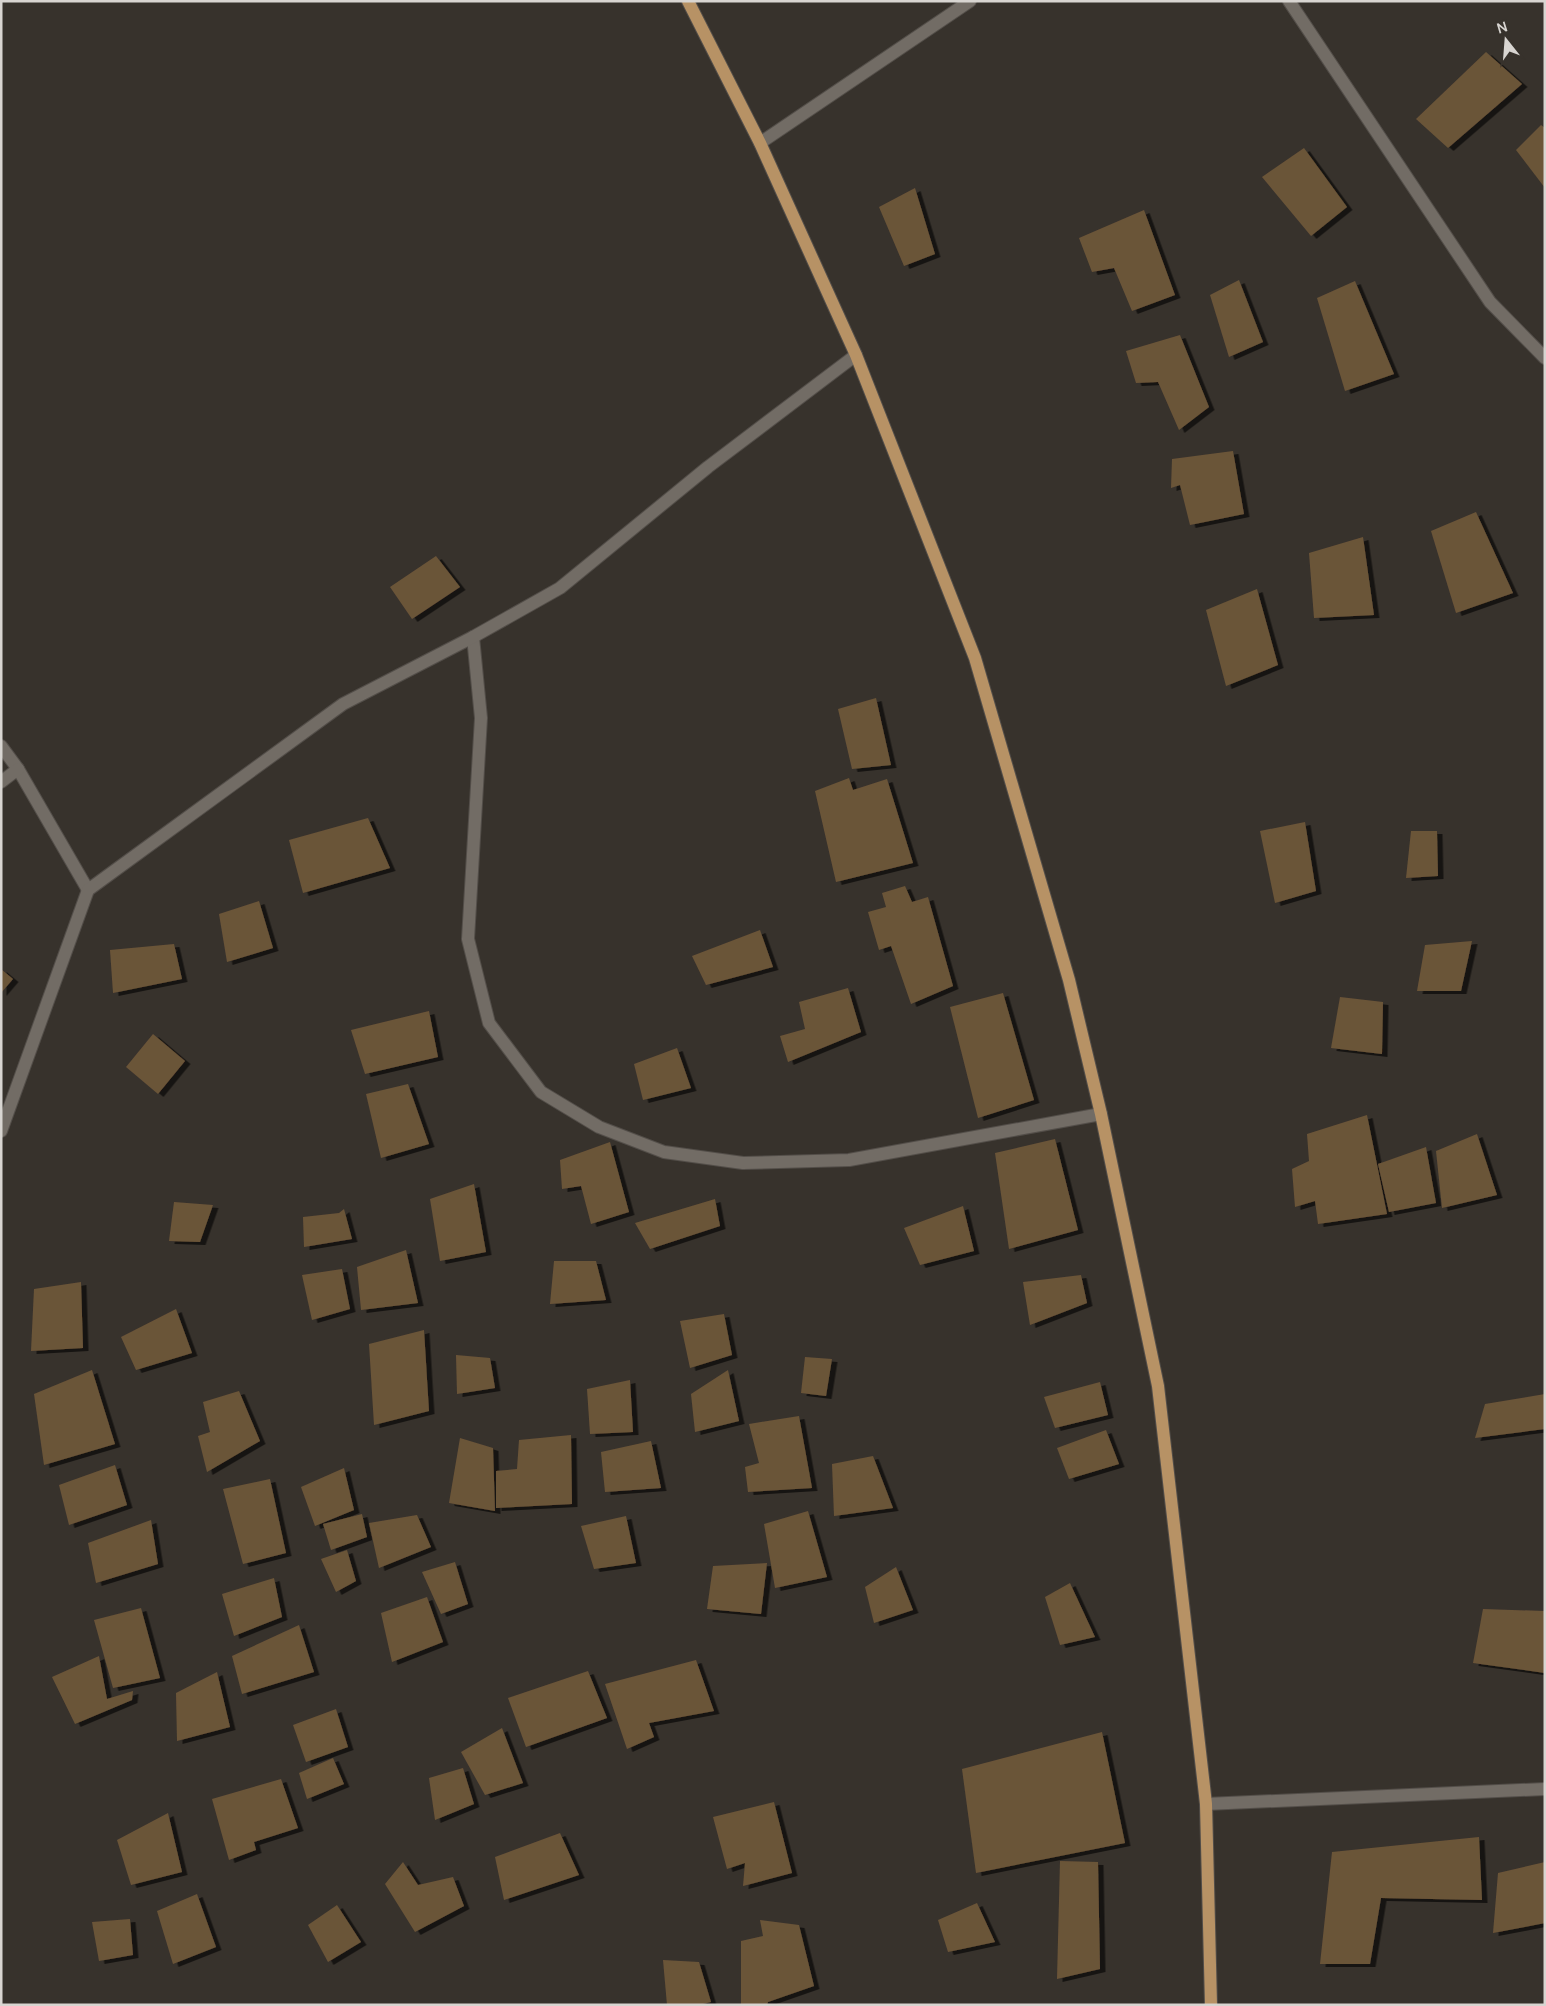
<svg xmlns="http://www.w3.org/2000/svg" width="1546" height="2006" font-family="Manrope,sans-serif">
  <defs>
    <filter id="shadow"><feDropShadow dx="5.5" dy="3" stdDeviation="0" flood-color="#0009"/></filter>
  </defs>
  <rect width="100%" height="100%" fill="#37322c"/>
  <g fill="#6b5438" filter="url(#shadow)">
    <path d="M1486,52L1522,84L1448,148L1416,119Z"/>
    <path d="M1541,125L1545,128V188L1516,150Z"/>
    <path d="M1304,148L1347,207L1311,236L1262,177Z"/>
    <path d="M915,188L935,254L904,266L879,207Z"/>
    <path d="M1144,210L1175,295L1132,311L1114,268L1092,272L1079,238Z"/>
    <path d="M1239,280L1263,342L1229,357L1210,295Z"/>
    <path d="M1355,281L1394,374L1345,391L1317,298Z"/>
    <path d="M1180,335L1209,407L1179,430L1158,382L1136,383L1126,351Z"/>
    <path d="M1233,451L1244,514L1190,525L1180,485L1171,488L1172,459Z"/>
    <path d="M1476,512L1513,593L1456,613L1431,531Z"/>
    <path d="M1363,537L1374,615L1314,618L1309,553Z"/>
    <path d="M436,556L460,587L412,619L390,587Z"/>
    <path d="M1257,589L1278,665L1226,686L1206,610Z"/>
    <path d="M876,698L891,765L852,769L838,709Z"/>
    <path d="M849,778L853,790L887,779L913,863L836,882L815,791Z"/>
    <path d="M368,818L390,868L303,893L289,840Z"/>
    <path d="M1305,822L1316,891L1275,903L1260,831Z"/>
    <path d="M1411,831H1437L1438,876L1406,878Z"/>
    <path d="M905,886L912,902L928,897L953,986L911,1004L891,946L879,950L868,912L886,907L882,893Z"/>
    <path d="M259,901L273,948L227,962L219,914Z"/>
    <path d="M760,930L773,967L706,985L692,956Z"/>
    <path d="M1472,941L1461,991H1417L1425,945Z"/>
    <path d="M174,944L182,979L113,993L110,950Z"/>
    <path d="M1,969L13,979L1,993Z"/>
    <path d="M848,988L861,1032L788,1062L780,1036L805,1029L799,1002Z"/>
    <path d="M1003,993L1034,1100L978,1118L950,1007Z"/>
    <path d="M1340,997L1383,1002L1382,1054L1331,1048Z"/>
    <path d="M429,1011L438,1057L365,1074L351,1030Z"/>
    <path d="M153,1034L185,1061L158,1094L126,1067Z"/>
    <path d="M677,1048L691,1088L643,1100L634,1064Z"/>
    <path d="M408,1084L429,1144L381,1158L366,1094Z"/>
    <path d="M1367,1115L1387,1214L1318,1224L1315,1201L1295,1207L1292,1169L1309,1161L1307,1134Z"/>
    <path d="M1477,1134L1497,1195L1442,1208L1436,1151Z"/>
    <path d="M1055,1139L1078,1230L1009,1249L995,1153Z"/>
    <path d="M610,1142L629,1212L591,1224L581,1186L562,1189L560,1160Z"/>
    <path d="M1426,1147L1436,1203L1389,1212L1378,1164Z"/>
    <path d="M474,1184L486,1252L440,1261L430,1199Z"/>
    <path d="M715,1199L720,1226L650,1249L635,1223Z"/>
    <path d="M174,1202L213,1205L200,1242L169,1241Z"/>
    <path d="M963,1206L974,1251L920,1265L904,1228Z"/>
    <path d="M344,1209L352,1239L304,1247L303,1217L339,1213Z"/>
    <path d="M406,1250L418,1303L361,1310L357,1267Z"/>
    <path d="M554,1261H596L606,1300L550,1304Z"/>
    <path d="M342,1269L350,1309L312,1320L302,1275Z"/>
    <path d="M1081,1275L1087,1303L1030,1325L1023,1282Z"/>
    <path d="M81,1282L83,1348L31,1351L34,1289Z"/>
    <path d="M176,1309L192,1353L136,1370L121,1337Z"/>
    <path d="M724,1314L732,1355L690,1368L680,1321Z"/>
    <path d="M424,1330L429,1411L374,1425L369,1344Z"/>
    <path d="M456,1355L490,1358L495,1388L457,1394Z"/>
    <path d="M805,1357L832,1359L826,1396L801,1393Z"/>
    <path d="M92,1370L115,1444L44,1465L34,1394Z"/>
    <path d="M728,1370L739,1421L695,1432L691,1394Z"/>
    <path d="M630,1380L633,1432L590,1434L587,1389Z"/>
    <path d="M1100,1382L1108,1415L1055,1428L1044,1397Z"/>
    <path d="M239,1391L260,1441L207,1472L198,1436L210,1432L203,1402Z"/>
    <path d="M1545,1394V1429L1475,1438L1485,1404Z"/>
    <path d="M799,1416L812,1488L748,1492L745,1467L759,1463L749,1424Z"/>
    <path d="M1106,1430L1119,1464L1069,1479L1057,1448Z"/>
    <path d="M571,1435L572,1504L496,1508V1471L517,1469L519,1440Z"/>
    <path d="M460,1438L493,1448L495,1511L449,1503Z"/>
    <path d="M651,1441L661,1488L605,1492L601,1452Z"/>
    <path d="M873,1456L893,1508L834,1516L832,1464Z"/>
    <path d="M115,1465L127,1505L69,1525L59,1485Z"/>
    <path d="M344,1468L354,1510L315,1526L301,1487Z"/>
    <path d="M270,1479L286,1553L243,1564L223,1489Z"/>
    <path d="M808,1511L827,1577L775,1588L764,1524Z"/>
    <path d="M362,1514L367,1537L331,1550L323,1524Z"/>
    <path d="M417,1515L431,1547L379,1568L369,1523Z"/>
    <path d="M626,1516L636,1563L594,1569L581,1526Z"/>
    <path d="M151,1520L158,1564L96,1583L88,1543Z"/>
    <path d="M347,1550L356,1581L336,1592L321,1559Z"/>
    <path d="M455,1562L468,1604L441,1614L422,1572Z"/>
    <path d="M767,1563L761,1614L707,1609L713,1566Z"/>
    <path d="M896,1567L913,1610L874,1623L865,1587Z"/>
    <path d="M274,1578L282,1617L234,1636L222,1594Z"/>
    <path d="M1070,1583L1095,1637L1060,1645L1045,1597Z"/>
    <path d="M427,1597L443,1642L392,1662L381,1613Z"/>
    <path d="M141,1608L160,1678L113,1688L94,1620Z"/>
    <path d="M1483,1609L1545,1611V1673L1473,1663Z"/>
    <path d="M299,1625L314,1672L242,1694L232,1656Z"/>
    <path d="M99,1656L107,1699L133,1691L132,1700L75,1724L52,1677Z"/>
    <path d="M696,1660L714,1711L649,1723L654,1737L627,1749L605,1684Z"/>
    <path d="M588,1671L607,1718L526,1747L508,1698Z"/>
    <path d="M217,1672L230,1727L177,1741L176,1693Z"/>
    <path d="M336,1709L348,1747L306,1762L293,1725Z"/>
    <path d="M502,1728L523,1783L485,1795L461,1752Z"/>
    <path d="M1102,1732L1125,1843L976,1873L962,1769Z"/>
    <path d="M333,1758L344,1784L307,1799L299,1773Z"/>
    <path d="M463,1768L474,1804L435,1820L429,1778Z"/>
    <path d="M281,1779L298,1828L254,1842L256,1850L229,1860L212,1799Z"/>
    <path d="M774,1802L792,1873L743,1886L745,1863L727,1869L713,1817Z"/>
    <path d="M168,1813L182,1872L131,1885L117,1840Z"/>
    <path d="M560,1833L579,1875L504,1900L495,1857Z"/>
    <path d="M1479,1837L1482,1900L1381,1898L1370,1964H1320L1332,1852Z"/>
    <path d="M1060,1861L1098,1862L1100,1969L1057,1979Z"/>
    <path d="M403,1862L418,1885L453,1877L464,1906L415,1932L385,1884Z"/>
    <path d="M1545,1862V1923L1493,1933L1498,1873Z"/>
    <path d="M197,1894L216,1947L173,1964L157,1911Z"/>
    <path d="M977,1903L995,1942L948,1952L938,1920Z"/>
    <path d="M337,1905L361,1942L328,1962L308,1925Z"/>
    <path d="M130,1919L133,1955L99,1961L92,1922Z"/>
    <path d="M760,1920L799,1925L814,1986L768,2002L767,2005H741V1941L763,1936Z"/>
    <path d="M663,1960L699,1962L711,2002L699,2005H667Z"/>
  </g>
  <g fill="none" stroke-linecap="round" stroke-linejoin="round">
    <g stroke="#534e49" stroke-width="14">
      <g id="minor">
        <path d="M1289,1L1490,302L1545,358"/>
        <path d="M760,143L970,1"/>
        <path d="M473,637L481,718L468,939L489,1023L541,1092L599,1127L664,1152L743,1163L849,1160L1101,1114"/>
        <path d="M1,746L18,769L88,890"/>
        <path d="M1,782L18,769"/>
        <path d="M1,1131L88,890L343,704L473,637L560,588L708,467L856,355"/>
        <path d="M1206,1804L1545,1789"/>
      </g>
    </g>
    <g stroke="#534e49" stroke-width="14">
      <path id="primary" d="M688,1L760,143L856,355L975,658L1069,980L1101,1114L1158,1386L1206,1804L1211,2005"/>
    </g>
    <use href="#minor" stroke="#726c65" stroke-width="12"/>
    <use href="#primary" stroke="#b79265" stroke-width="12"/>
  </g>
  <rect width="1546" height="2006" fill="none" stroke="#d8d5d1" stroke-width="5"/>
  <g transform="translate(1506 40) rotate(343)" stroke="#37322c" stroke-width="4" paint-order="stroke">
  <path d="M0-4L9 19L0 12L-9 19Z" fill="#d8d5d1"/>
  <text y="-8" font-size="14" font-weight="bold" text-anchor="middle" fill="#d8d5d1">N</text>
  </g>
</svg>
